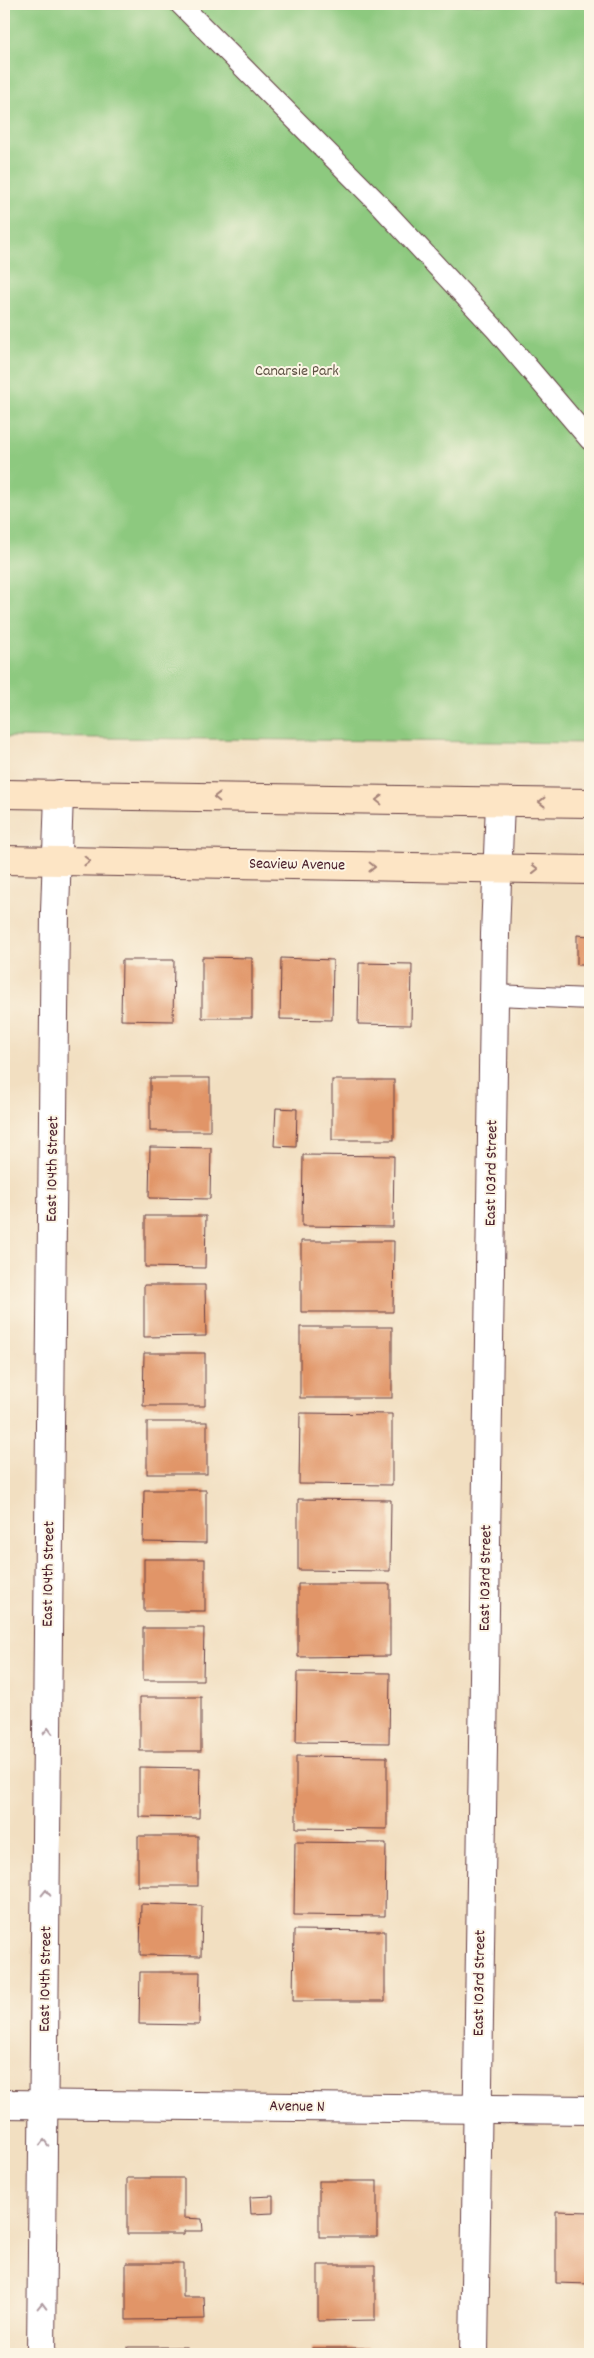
<svg xmlns="http://www.w3.org/2000/svg" width="594" height="2358" font-family="Dekko,sans-serif">
  <rect width="100%" height="100%" fill="#fcf5e5"/>
  <filter id="ink" filterUnits="userSpaceOnUse"><feTurbulence type="fractalNoise" baseFrequency=".02" numOctaves="2"/><feDisplacementMap in="SourceGraphic" scale="10" xChannelSelector="R" yChannelSelector="G"/><feConvolveMatrix kernelMatrix="1 2 1 2 8 2 1 2 1" color-interpolation-filters="sRGB"/></filter>
  <filter id="wash" filterUnits="userSpaceOnUse"><feTurbulence type="fractalNoise" baseFrequency=".0096" numOctaves="4" result="noise"/><feDisplacementMap in="SourceGraphic" scale="20" xChannelSelector="R" yChannelSelector="G"/><feGaussianBlur stdDeviation="1.12" result="paint"/><feColorMatrix in="noise" values="0 0 0 0 0 0 0 0 0 0 0 0 0 0 0 0 0 1.4 0 .05"/><feComposite in="paint" operator="in"/></filter>
  <g filter="url(#wash)">
    <rect width="100%" height="100%" fill="#f2dfc1"/>
    <path fill="#8dc97f" stroke="#6c7455" d="M4,4H590V743L4,737Z"/>
    <g id="blocks">
      <g fill="#e19568">
        <path d="M577,935L590,936V965H577Z"/>
        <path d="M202,957L252,958V1018H202Z"/>
        <path d="M281,958L333,960L332,1020L280,1019Z"/>
        <path d="M122,960H174L173,1021L121,1020Z"/>
        <path d="M359,963L412,964L411,1025L358,1024Z"/>
        <rect x="150" y="1078" width="60" height="53"/>
        <rect x="332" y="1080" width="62" height="60"/>
        <path d="M276,1108L297,1109L296,1147L274,1146Z"/>
        <path d="M150,1147L211,1148L210,1199L149,1198Z"/>
        <path d="M303,1155L394,1156L393,1227L302,1226Z"/>
        <path d="M145,1216H206L205,1268L145,1267Z"/>
        <path d="M301,1241H394L393,1312H301Z"/>
        <path d="M144,1285H205L206,1336L144,1337Z"/>
        <rect x="300" y="1327" width="92" height="71"/>
        <path d="M144,1353H205V1406H143Z"/>
        <path d="M300,1413L392,1414V1485L299,1484Z"/>
        <rect x="147" y="1422" width="60" height="52"/>
        <path d="M144,1490H206V1543L143,1542Z"/>
        <path d="M298,1499L391,1500L390,1571L298,1570Z"/>
        <rect x="144" y="1559" width="61" height="52"/>
        <path d="M298,1584H390V1656L298,1657Z"/>
        <path d="M143,1628H204L203,1680H143Z"/>
        <path d="M297,1672L390,1673L389,1743L296,1742Z"/>
        <rect x="140" y="1697" width="61" height="54"/>
        <path d="M296,1756L387,1757V1829L296,1828Z"/>
        <path d="M139,1767L200,1768L199,1818L139,1817Z"/>
        <rect x="138" y="1836" width="60" height="50"/>
        <path d="M295,1842L386,1843L385,1916L294,1915Z"/>
        <path d="M141,1904L202,1906L201,1956L140,1955Z"/>
        <path d="M294,1930L385,1931V2001H293Z"/>
        <path d="M140,1972H200L199,2025L139,2024Z"/>
        <path d="M127,2178H184V2218L202,2219L203,2231H184V2234H127Z"/>
        <rect x="319" y="2181" width="58" height="56"/>
        <path d="M273,2196V2213L251,2214L250,2197Z"/>
        <path d="M556,2211L590,2212V2284L556,2283Z"/>
        <path d="M126,2263H183V2297H204L205,2319L126,2320Z"/>
        <path d="M318,2265H375V2320L318,2321Z"/>
        <rect x="128" y="2347" width="59" height="7"/>
        <rect x="312" y="2348" width="57" height="6"/>
      </g>
    </g>
  </g>
  <g filter="url(#ink)">
    <use href="#blocks" fill-opacity="0" stroke="#633c42" stroke-width="1"/>
    <g fill="none" stroke-linecap="round" stroke-linejoin="round">
      <g stroke="#633c42" stroke-width="22">
        <g id="lane">
          <path d="M180,4L375,200L497,331L590,440"/>
          <path d="M495,995L590,999"/>
        </g>
      </g>
      <g stroke="#633c42" stroke-width="30">
        <g id="street">
          <path d="M4,2104L590,2110"/>
          <path d="M41,2354L55,911L59,794"/>
          <path d="M474,2354L495,934L500,802"/>
        </g>
      </g>
      <g stroke="#633c42" stroke-width="30">
        <g id="secondary">
          <path d="M4,794L590,803"/>
          <path d="M4,860L590,870"/>
        </g>
      </g>
      <use href="#lane" stroke="#fff" stroke-width="20"/>
      <use href="#street" stroke="#fff" stroke-width="28"/>
      <use href="#secondary" stroke="#fde5c5" stroke-width="28"/>
    </g>
    <defs><path id="oneway-chevron" d="M-2-3.5L2.5 0L-2 3.5" fill="none" stroke-width="1.6" stroke-linecap="round" stroke-linejoin="round" transform="scale(1.25)"/></defs>
    <g stroke="#a48278">
      <use href="#oneway-chevron" transform="translate(217 797) rotate(-179)"/>
      <use href="#oneway-chevron" transform="translate(379 800) rotate(-179)"/>
      <use href="#oneway-chevron" transform="translate(542 802) rotate(-180)"/>
      <use href="#oneway-chevron" transform="translate(87 861) rotate(1)"/>
      <use href="#oneway-chevron" transform="translate(372 867) rotate(1)"/>
      <use href="#oneway-chevron" transform="translate(535 869)"/>
    </g>
    <g stroke="#ae9aa0">
      <use href="#oneway-chevron" transform="translate(48 1731) rotate(-89)"/>
      <use href="#oneway-chevron" transform="translate(46 1893) rotate(-89)"/>
      <use href="#oneway-chevron" transform="translate(44 2143) rotate(-89)"/>
      <use href="#oneway-chevron" transform="translate(42 2306) rotate(-89)"/>
    </g>
  </g>
  <g text-anchor="middle" dominant-baseline="central" stroke-width="4" stroke-linejoin="round" paint-order="stroke">
    <g font-size="16" fill="#5e5244" stroke="#fcf5e5">
      <text x="297" y="371">Canarsie Park</text>
    </g>
    <g font-size="16" fill="#4a1f2b" stroke="#fcf5e5">
      <text transform="translate(297 865) rotate(1)">Seaview Avenue</text>
      <text transform="translate(53 1169) rotate(-89)">East 104th Street</text>
      <text transform="translate(492 1173) rotate(-89)">East 103rd Street</text>
      <text transform="translate(49 1574) rotate(-89)">East 104th Street</text>
      <text transform="translate(486 1578) rotate(-89)">East 103rd Street</text>
      <text transform="translate(46 1979) rotate(-89)">East 104th Street</text>
      <text transform="translate(480 1983) rotate(-89)">East 103rd Street</text>
      <text transform="translate(297 2107) rotate(1)">Avenue N</text>
    </g>
  </g>
  <rect width="594" height="2358" fill="none" stroke="#fcf5e5" stroke-width="20"/>
</svg>
